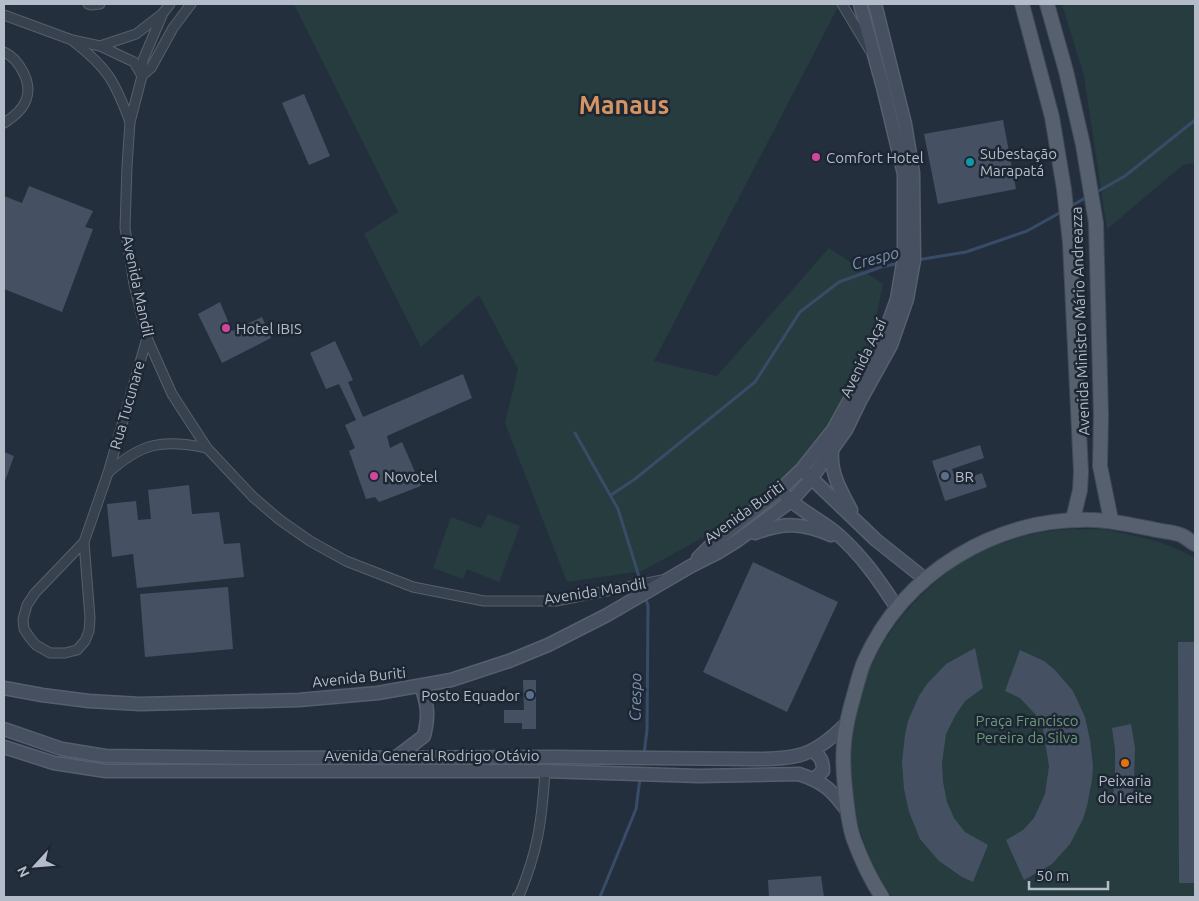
<svg xmlns="http://www.w3.org/2000/svg" width="1199" height="901" font-family="Ubuntu,sans-serif">
  <rect width="100%" height="100%" fill="#242f3e"/>
  <g fill="#263c3f">
    <path d="M294,4H835L838,7L654,361L717,376L829,248L883,284L871,340L838,413L790,472L717,530L642,571L567,582L505,423L518,369L479,295L421,347L364,234L398,212Z"/>
    <path d="M1062,4H1195V163L1183,165L1107,229L1084,76Z"/>
    <path d="M488,514L520,526L499,582L467,569L463,579L433,568L451,517L481,528Z"/>
    <path d="M1102,529C1134,535 1166,541 1195,558V897H892C825,799 839,669 928,589C943,575 961,561 980,552C1005,541 1033,532 1060,530C1074,529 1088,530 1102,529Z"/>
  </g>
  <g fill="none" stroke-linecap="round" stroke-linejoin="round">
    <g stroke="#394c67" stroke-width="3">
      <path d="M1095,193L1125,176L1195,120"/>
      <path d="M1071,206L1087,197"/>
      <path d="M917,260L966,252L1027,231L1063,211"/>
      <path d="M575,433L618,509L641,583"/>
      <path d="M611,495L635,479L755,382L800,312L839,282L881,267L901,263"/>
      <path d="M644,754L647,730L648,606L645,596"/>
      <path d="M600,897L636,809L640,778"/>
    </g>
  </g>
  <g fill="#455162">
    <path d="M304,94L330,156L309,165L282,103Z"/>
    <path d="M1003,120L1016,189L938,204L924,134Z"/>
    <path d="M29,186L93,211L85,227L93,229L62,312L4,289V196L22,203Z"/>
    <path d="M220,302L232,331L262,317L271,338L222,363L198,314Z"/>
    <path d="M335,341L353,380L348,382L363,417L463,374L472,398L387,436L390,448L402,442L421,486L379,502L375,497L366,499L349,451L355,448L345,425L356,420L339,384L326,389L310,353Z"/>
    <path d="M980,445L984,458L952,469L956,482L982,473L987,487L945,501L932,461Z"/>
    <path d="M4,452L14,456L4,484Z"/>
    <path d="M189,485L192,514L219,512L224,544L240,543L244,577L137,588L133,554L112,557L107,504L136,501L138,520L151,519L148,490Z"/>
    <path d="M753,562L838,602L787,712L703,672Z"/>
    <path d="M228,587L233,649L145,657L140,594Z"/>
    <path d="M1178,642H1195V883H1179Z"/>
    <path d="M975,648L983,688L965,701L955,716L946,734L942,763L943,782L947,802L954,818L965,832L988,845L973,882L962,877L939,861L920,839L909,812L904,789L902,762L905,735L908,721L919,696L927,684L946,664Z"/>
    <path d="M1020,650L1044,661L1055,670L1073,691L1085,717L1090,740L1093,766L1092,780L1087,806L1083,819L1070,844L1052,864L1024,880L1006,840L1023,830L1034,818L1045,794L1049,766L1043,729L1036,715L1020,698L1005,691Z"/>
    <path d="M523,680H536V729H522V723H504V710H524Z"/>
    <path d="M1131,724L1135,748L1134,779L1131,806L1112,803L1115,778V749L1112,728Z"/>
    <path d="M821,876L824,897H769L768,880Z"/>
  </g>
  <g fill="none" stroke-linecap="round" stroke-linejoin="round">
    <g stroke="#565f6c" stroke-width="11">
      <g id="street">
        <path d="M88,4L91,5L100,4"/>
        <path d="M170,4L163,13L143,60L142,76L130,122L127,166L125,228L134,284L147,338L172,394L207,448L253,497L280,520L310,541L346,561L413,587L484,601H556L662,580"/>
        <path d="M842,4L869,49"/>
        <path d="M4,15L72,40L100,46L134,62L142,76"/>
        <path d="M74,42C108,68 115,82 130,122"/>
        <path d="M100,46L136,34L162,14"/>
        <path d="M4,52C19,59 33,83 26,100C23,109 12,118 4,123"/>
        <path d="M142,76L151,68L173,28L191,4"/>
        <path d="M108,473C142,442 163,439 207,448"/>
        <path d="M84,542L35,593L27,605L23,619L24,629L30,638L36,645L50,653H65L77,650L85,641L89,631L90,618L84,542L108,473L147,338"/>
        <path d="M517,897L519,896C538,851 542,820 545,771"/>
      </g>
    </g>
    <g stroke="#565f6c" stroke-width="15">
      <g id="secondary">
        <path d="M832,451C830,473 841,491 851,510"/>
        <path d="M806,473L876,540L925,579"/>
        <path d="M785,495C799,510 819,519 835,532C861,554 879,580 897,608"/>
        <path d="M755,533C784,522 802,523 831,535"/>
        <path d="M698,558L714,542L780,490L802,469L833,430L882,341L897,299L904,257V174L883,87L860,4"/>
        <path d="M4,688L42,695L89,701L140,704L299,700L378,693L451,680L509,661L548,645L607,615L691,566L717,553L738,540L791,501L811,479L846,430L861,399L891,345L907,299L914,260L913,173L905,124L875,4"/>
        <path d="M4,729L62,749L105,756L257,758L552,757L755,759C798,759 814,756 846,724"/>
        <path d="M4,747L54,763L106,771H545L699,776L799,774C824,782 833,791 848,812"/>
        <path d="M813,751C821,757 823,761 823,771L814,779"/>
        <path d="M395,758L424,736C429,716 428,706 421,686"/>
      </g>
    </g>
    <g stroke="#414a57" stroke-width="16">
      <g id="primary">
        <path d="M1022,4L1052,117L1064,189L1070,243L1081,472L1080,490L1073,519"/>
        <path d="M1047,4L1066,71L1083,145L1096,223L1101,415L1100,466L1111,520"/>
        <path d="M882,897C871,880 861,859 854,840C848,824 847,805 845,788C841,752 844,729 854,695C857,684 860,672 864,662C904,572 996,517 1094,520C1116,521 1136,526 1157,530C1165,532 1176,532 1183,536C1187,538 1191,542 1195,544"/>
      </g>
    </g>
    <use href="#street" stroke="#38414e" stroke-width="9"/>
    <use href="#secondary" stroke="#465061" stroke-width="12"/>
    <use href="#primary" stroke="#56606e" stroke-width="14"/>
  </g>
  <g fill="#d1479c" stroke="#1d2633" stroke-width="2">
    <circle cx="816" cy="157" r="5"/>
    <circle cx="226" cy="328" r="5"/>
    <circle cx="374" cy="476" r="5"/>
  </g>
  <circle fill="#0f9aa8" stroke="#1d2633" stroke-width="2" cx="970" cy="162" r="5"/>
  <g fill="#5c6f8a" stroke="#1d2633" stroke-width="2">
    <circle cx="945" cy="476" r="5"/>
    <circle cx="530" cy="695" r="5"/>
  </g>
  <circle fill="#e8710a" stroke="#1d2633" stroke-width="2" cx="1125" cy="763" r="5"/>
  <g text-anchor="middle" dominant-baseline="central" stroke-width="5" stroke-linejoin="round" paint-order="stroke">
    <g font-size="15" fill="#b4bcc9" stroke="#1d2633" text-anchor="start">
      <text x="980" y="153">Subestação<tspan x="980" dy="17">Marapatá</tspan></text>
      <text x="826" y="157">Comfort Hotel</text>
      <text x="236" y="328">Hotel IBIS</text>
      <text x="384" y="476">Novotel</text>
      <text x="955" y="476">BR</text>
      <text x="520" y="695" text-anchor="end">Posto Equador</text>
      <text x="1125" y="780" text-anchor="middle">Peixaria<tspan x="1125" dy="17">do Leite</tspan></text>
    </g>
    <g font-size="15" fill="#b4bcc9" stroke="#1d2633">
      <text transform="translate(138 286) rotate(78)">Avenida Mandil</text>
      <text transform="translate(1080 321) rotate(-92)">Avenida Ministro Mário Andreazza</text>
      <text transform="translate(863 358) rotate(-64)">Avenida Açaí</text>
      <text transform="translate(127 405) rotate(-74)">Rua Tucunare</text>
      <text transform="translate(744 512) rotate(-36)">Avenida Buriti</text>
      <text transform="translate(595 591) rotate(-9)">Avenida Mandil</text>
      <text transform="translate(359 677) rotate(-6)">Avenida Buriti</text>
      <text x="432" y="755">Avenida General Rodrigo Otávio</text>
    </g>
    <g font-size="15" fill="#6b9a76" stroke="#1d2633">
      <text x="1027" y="720">Praça Francisco<tspan x="1027" dy="17">Pereira da Silva</tspan></text>
    </g>
    <g font-size="16" font-style="italic" fill="#7c92b1" stroke="#1d2633">
      <text transform="translate(875 258) rotate(-15)">Crespo</text>
      <text transform="translate(635 697) rotate(-89)">Crespo</text>
    </g>
    <g font-size="25" font-weight="bold" fill="#d59563" stroke="#1d2633">
      <text x="624" y="105">Manaus</text>
    </g>
  </g>
  <rect width="1199" height="901" fill="none" stroke="#b4bcc9" stroke-width="10"/>
  <g transform="translate(35 866) rotate(244)" stroke="#1d2633" stroke-width="4" paint-order="stroke">
  <path d="M0-4L9 19L0 12L-9 19Z" fill="#b4bcc9"/>
  <text y="-8" font-size="14" font-weight="bold" text-anchor="middle" fill="#b4bcc9">N</text>
  </g>
  <path d="M1029 881v8h79v-8" fill="none" stroke="#b4bcc9" stroke-width="2.5"/>
  <text x="1036" y="881" font-size="15" fill="#b4bcc9" stroke="#1d2633" stroke-width="4" paint-order="stroke">50 m</text>
</svg>
